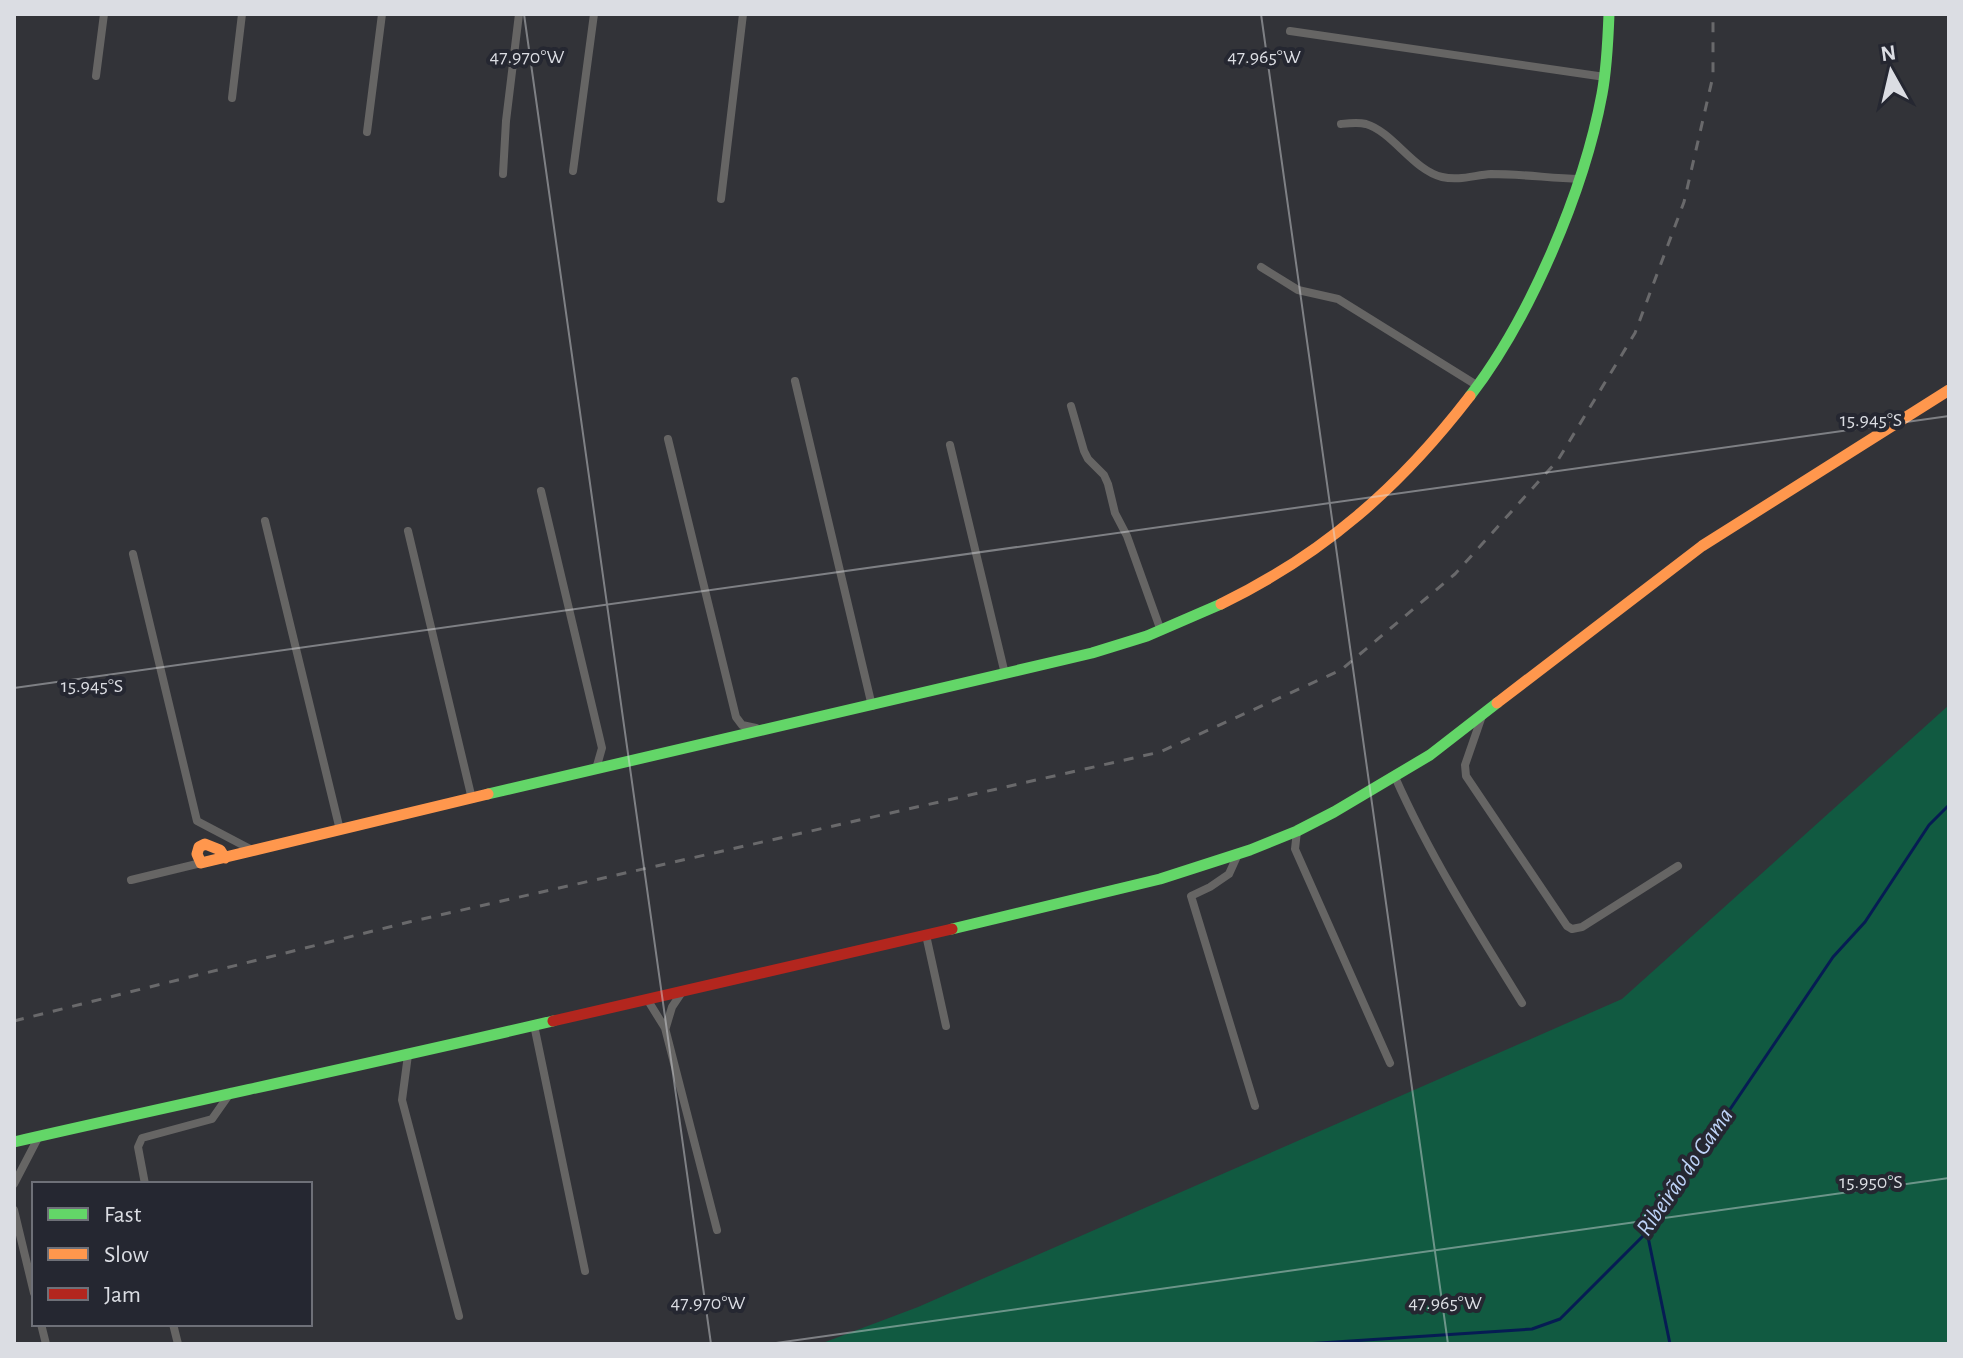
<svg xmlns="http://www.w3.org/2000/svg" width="1963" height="1358" font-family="'Alegreya Sans',sans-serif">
  <rect width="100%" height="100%" fill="#323338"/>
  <path fill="#115a41" d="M1949,705V1344H820L918,1307L1622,999Z"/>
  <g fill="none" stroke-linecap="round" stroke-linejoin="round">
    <g stroke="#061c53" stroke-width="3">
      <path d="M1647,1232L1670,1344"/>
      <path d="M1305,1344L1532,1329L1560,1319L1647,1232L1833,957L1865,922L1929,825L1949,805"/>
    </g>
    <g stroke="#666564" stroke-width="8">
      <path d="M1290,31L1605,77"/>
      <path d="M96,76L104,14"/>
      <path d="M232,98L242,14"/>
      <path d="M1341,124C1350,123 1358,122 1366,124C1393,132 1413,170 1442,177C1459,181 1475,175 1491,174C1520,174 1550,178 1579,179"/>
      <path d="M367,132L382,14"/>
      <path d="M573,171L594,14"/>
      <path d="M503,174L506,121L519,14"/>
      <path d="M721,199L743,14"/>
      <path d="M1261,267L1298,290L1338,299L1478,386"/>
      <path d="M795,381L872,706"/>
      <path d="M1071,406L1084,451L1088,459L1104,475L1108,484L1115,513L1127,536L1161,631"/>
      <path d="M668,439L736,717L742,725L756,728"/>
      <path d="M950,445L1005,674"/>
      <path d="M541,491L602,748L596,769"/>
      <path d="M265,521L340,830"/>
      <path d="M408,531L472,799"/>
      <path d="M133,554L197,821L254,851"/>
      <path d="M1482,716L1465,765L1466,776L1567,926L1572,929L1582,927L1678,866"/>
      <path d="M1395,777C1430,856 1476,929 1522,1003"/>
      <path d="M1297,831L1295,849L1390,1063"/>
      <path d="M1238,854L1229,874L1210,887L1191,896L1255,1106"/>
      <path d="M131,880L201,863"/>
      <path d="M926,935L946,1026"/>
      <path d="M647,999L665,1028L717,1230"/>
      <path d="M534,1025L585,1271"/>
      <path d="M666,1027L672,1007L682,992"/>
      <path d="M408,1055L402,1100L459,1316"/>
      <path d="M14,1184L39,1136"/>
      <path d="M145,1184L138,1147L142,1138L212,1119L231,1092"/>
      <path d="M14,1210L34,1293"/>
      <path d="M41,1324L46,1344"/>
      <path d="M173,1324L178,1344"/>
    </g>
    <g stroke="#63d668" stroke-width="11">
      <path d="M1470,396C1530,318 1584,191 1602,94C1607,67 1608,41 1609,14"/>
      <path d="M488,794L1092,653L1147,636L1221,604"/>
      <path d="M952,929L1160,879L1250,850L1297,831L1334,812L1430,755L1497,703"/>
      <path d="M14,1142C193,1101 374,1063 553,1021"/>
    </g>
    <g stroke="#ff974d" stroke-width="11">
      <path d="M1221,604C1324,554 1400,487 1470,396"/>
      <path d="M1497,703L1702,546L1949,390"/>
      <path d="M225,858L220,850L205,844L199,847L197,854L201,863L488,794"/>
    </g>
    <path stroke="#b3261e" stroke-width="11" d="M553,1021L952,929"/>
    <path stroke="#69696b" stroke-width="3" stroke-dasharray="10 10" stroke-linecap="butt" d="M14,1021L409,922L1160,752L1341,670L1455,574L1558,460L1635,333L1684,202L1713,76V14"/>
  </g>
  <path fill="none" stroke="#dbdde3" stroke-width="2" stroke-opacity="0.45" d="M524,14L711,1344M1261,14L1448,1344M14,688L1949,416M769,1344L1949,1178"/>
  <g text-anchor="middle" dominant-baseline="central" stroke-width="8" stroke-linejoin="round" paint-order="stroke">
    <g font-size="24" font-style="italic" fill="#bed3f8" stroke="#252731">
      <text transform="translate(1685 1172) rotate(-55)">Ribeirão do Gama</text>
    </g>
  </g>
  <g font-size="20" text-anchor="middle" fill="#dbdde3" stroke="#252731" stroke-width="8" stroke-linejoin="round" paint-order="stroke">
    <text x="527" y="63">47.970°W</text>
    <text x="1264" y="63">47.965°W</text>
    <text x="1871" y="426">15.945°S</text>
    <text x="92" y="692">15.945°S</text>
    <text x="1871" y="1188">15.950°S</text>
    <text x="708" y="1309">47.970°W</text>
    <text x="1445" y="1309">47.965°W</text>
  </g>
  <rect width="1963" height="1358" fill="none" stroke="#dbdde3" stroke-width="32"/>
  <rect x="32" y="1182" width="280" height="144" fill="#252731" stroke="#6e7078" stroke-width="2"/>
  <rect x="48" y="1208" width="40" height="12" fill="#63d668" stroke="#6e7078" stroke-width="2"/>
  <text x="104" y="1222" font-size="24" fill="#dbdde3">Fast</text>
  <rect x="48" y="1248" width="40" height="12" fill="#ff974d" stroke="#6e7078" stroke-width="2"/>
  <text x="104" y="1262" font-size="24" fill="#dbdde3">Slow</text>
  <rect x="48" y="1288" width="40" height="12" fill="#b3261e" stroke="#6e7078" stroke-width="2"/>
  <text x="104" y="1302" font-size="24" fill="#dbdde3">Jam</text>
  <g transform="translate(1891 72) rotate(352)" stroke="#252731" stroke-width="6" paint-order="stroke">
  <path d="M0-6L14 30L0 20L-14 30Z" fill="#dbdde3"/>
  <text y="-12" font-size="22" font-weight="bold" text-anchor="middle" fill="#dbdde3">N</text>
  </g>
</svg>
